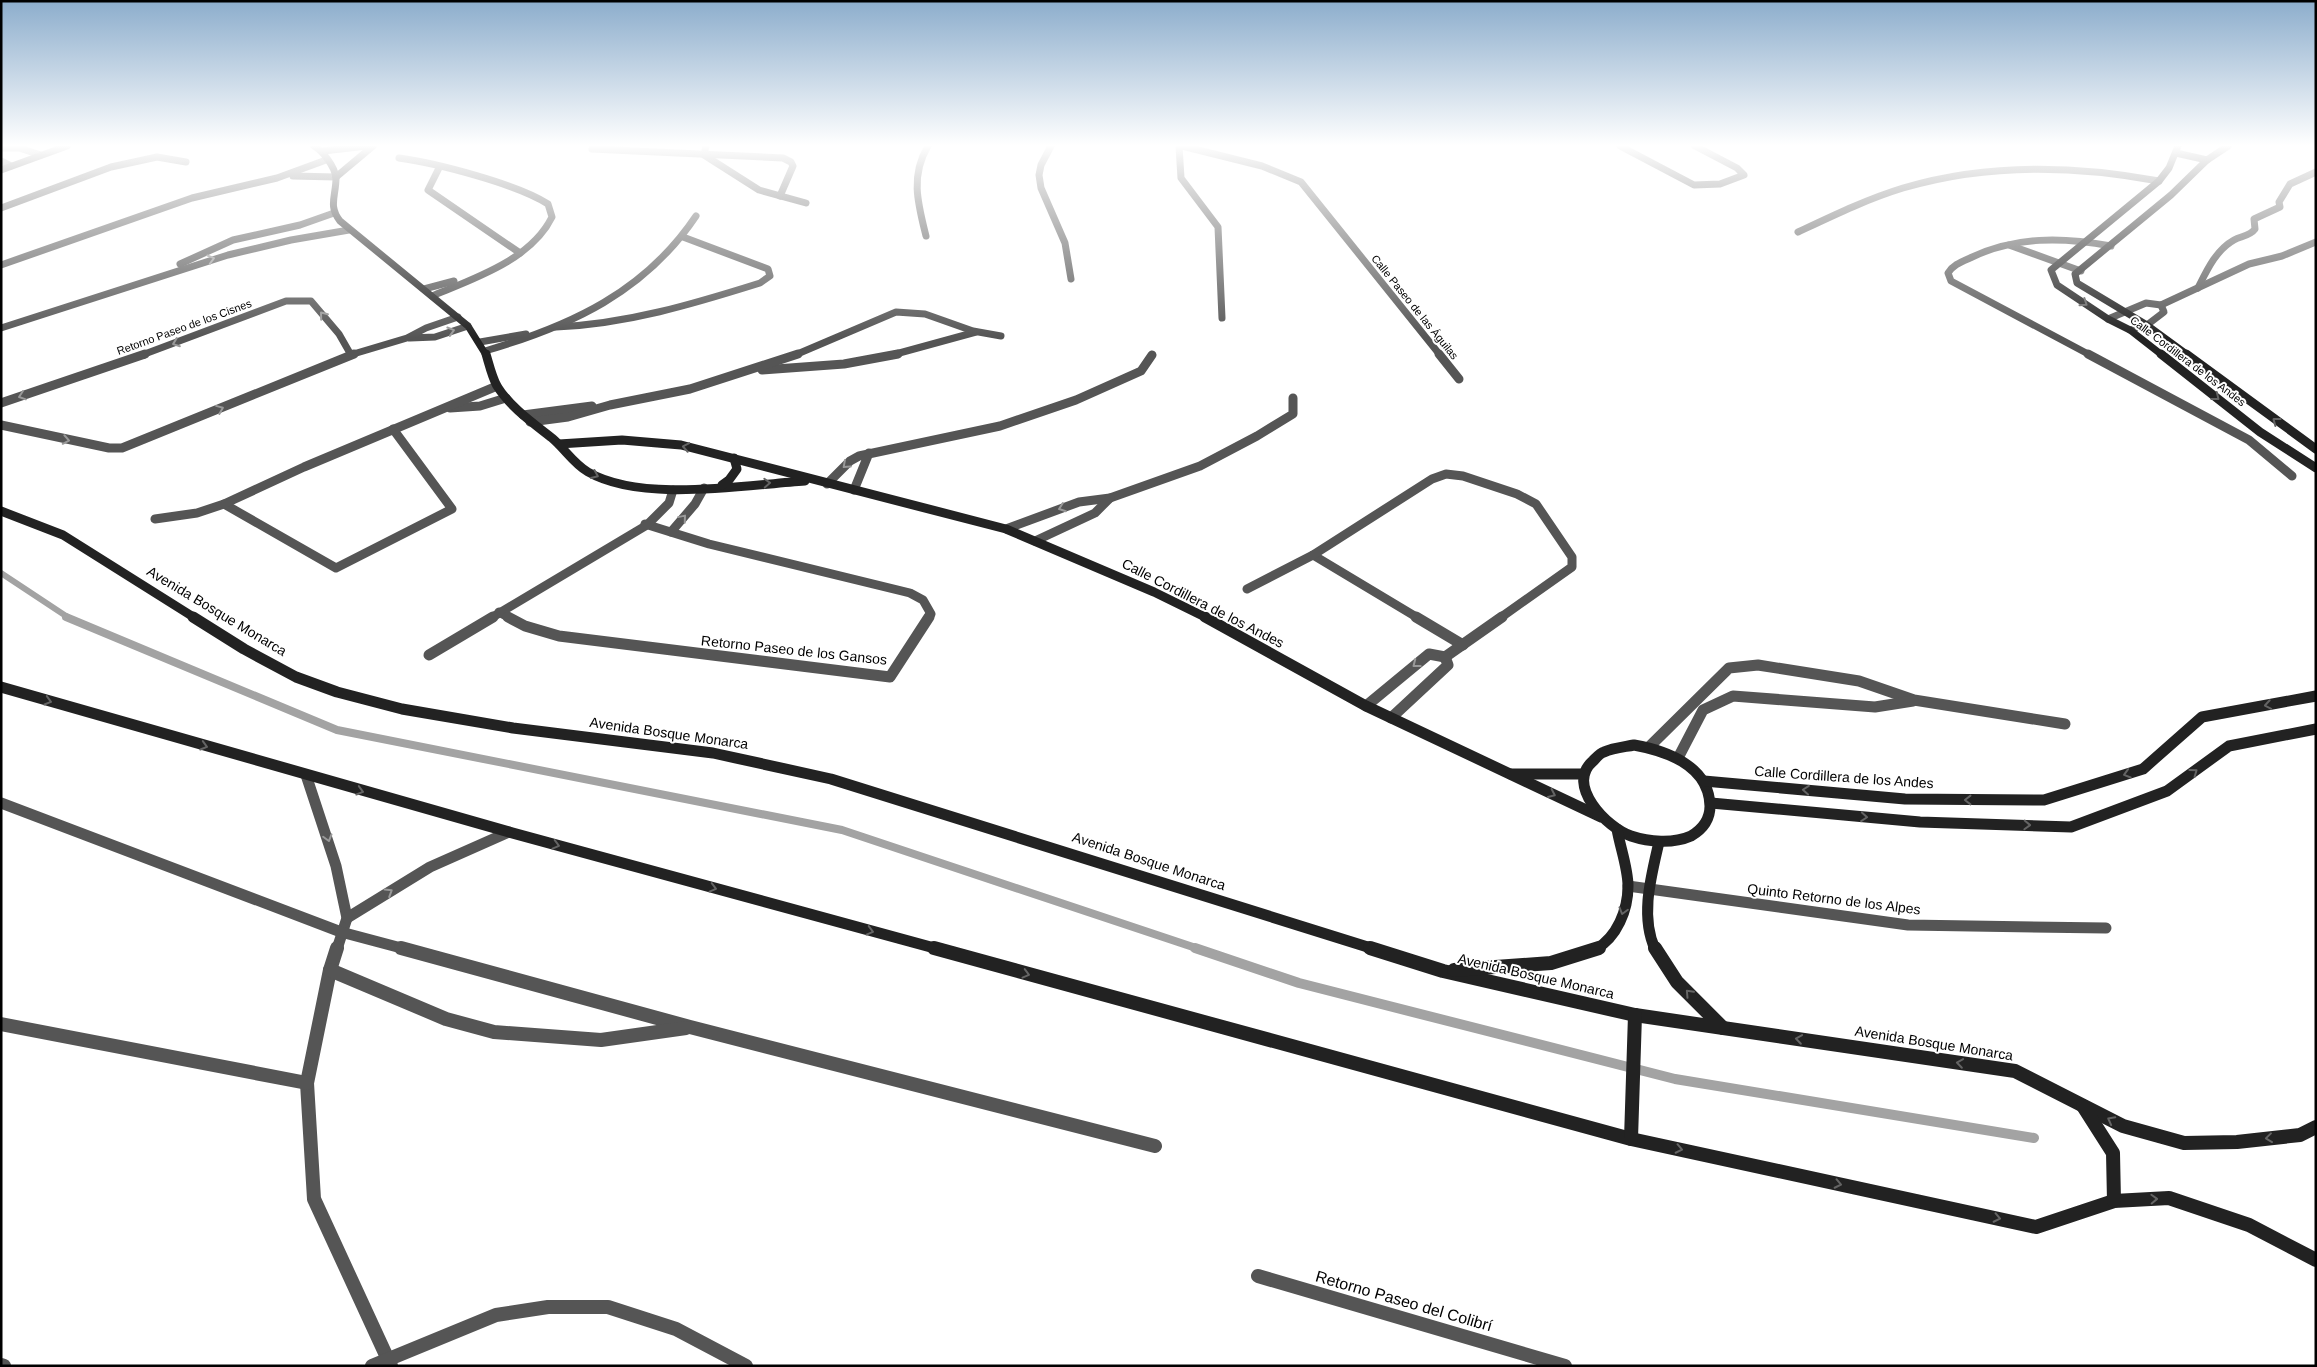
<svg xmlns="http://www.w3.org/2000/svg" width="2317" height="1367" font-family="Arial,sans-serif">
  <rect width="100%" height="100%" fill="#fff"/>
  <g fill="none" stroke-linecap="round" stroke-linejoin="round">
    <path stroke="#a3a3a3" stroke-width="6" d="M1,573L69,618"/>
    <path stroke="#a3a3a3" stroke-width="8" d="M66,617L337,730L842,830L1199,949"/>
    <path stroke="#a3a3a3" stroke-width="10" d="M1195,948L1299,983L1675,1079L2034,1138"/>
    <g stroke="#555" stroke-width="7">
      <path d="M706,146L704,155L759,190L806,203"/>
      <path d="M1051,146L1041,165L1039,175L1041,188L1065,243L1071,279"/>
      <path d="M1179,146L1181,178L1218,227L1222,318"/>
      <path d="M1182,146L1262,166L1301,182L1440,355"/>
      <path d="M1620,146L1694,185L1720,184L1744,175L1737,168L1695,146"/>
      <path d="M1,148H19L41,155"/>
      <path d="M592,149L783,158L791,162L793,166L780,196"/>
      <path d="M399,158C436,163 517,184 548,204L552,217C531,260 473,279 432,296"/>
      <path d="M1,161L11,166"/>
      <path d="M439,168L428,190L520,253"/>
      <path d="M293,176L336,177"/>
      <path d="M1,208L111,167L157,157L186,162"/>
      <path d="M1798,232C1832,216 1867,199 1903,188C1987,163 2074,165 2159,181"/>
      <path d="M926,236C918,204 910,176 928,146"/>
      <path d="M2009,245L2081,271"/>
      <path d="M180,264L233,240L300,225L334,213"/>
      <path d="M1,265L192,198L277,178L326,160"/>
      <path d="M2198,288C2207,270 2216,250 2234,240C2241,236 2250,236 2255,229L2254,219L2280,207L2279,202L2290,184L2316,172"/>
      <path d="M424,289L454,281"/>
      <path d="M2108,319L2146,303L2161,305L2249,264L2282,256L2316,242"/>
      <path d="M556,327C627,324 693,304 760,283L770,276L768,269L683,237"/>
      <path d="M1,328L228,255L291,240L349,230"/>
      <path d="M2130,330L2147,325L2164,312L2161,305"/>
      <path d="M410,338L435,337L468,326"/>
      <path d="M480,342L526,334"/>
      <path d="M485,351C571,326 645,292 696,216"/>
      <path d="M142,355L286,301H311L339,334L351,355"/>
      <path d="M350,355L407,338L426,328L458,317"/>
      <path d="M795,355L896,312L925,314L973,331L1001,336"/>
      <path d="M892,355L976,332"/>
      <path d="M2090,355L1951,281L1948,273C1953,265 1961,262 1970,258C2015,236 2063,237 2111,246"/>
    </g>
    <g stroke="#555" stroke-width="9">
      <path d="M1439,354L1459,379"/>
      <path d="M2088,354L2249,440L2292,476"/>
      <path d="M762,370L844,364L898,354"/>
      <path d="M1,403L145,354"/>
      <path d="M450,408L480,406L506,398"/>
      <path d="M523,415L592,406"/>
      <path d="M530,422L568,417L610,405L690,389L798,354"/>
      <path d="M1,425L109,448H122L354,354"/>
      <path d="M827,484L850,461L859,456L1000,426L1076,400L1141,371L1152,355"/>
      <path d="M854,490L869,453"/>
      <path d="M224,504L336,568L452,509L393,429"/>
      <path d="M155,519L197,513L224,504L304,467L497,386"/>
      <path d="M645,524L709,544L910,593L923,600L931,614L928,618"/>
      <path d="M1006,529L1079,502L1110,498L1200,466L1257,436L1293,414V398"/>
      <path d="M671,532L695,504L704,488"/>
      <path d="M1035,541L1095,513L1110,498"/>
      <path d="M1313,555L1418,618"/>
      <path d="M1247,589L1313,555L1432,479L1446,474L1463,476L1517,494L1536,504L1572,557V567L1500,618"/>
      <path d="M499,612L510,618"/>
      <path d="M491,618L647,525L669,503L673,490"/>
    </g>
    <g stroke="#555" stroke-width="11">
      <path d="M508,617L525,626L559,636L890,677L929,617"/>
      <path d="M1416,617L1463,645"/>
      <path d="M429,655L493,617"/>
      <path d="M1366,706L1429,654L1445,657L1502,617"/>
      <path d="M1391,718L1448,665L1445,657"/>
      <path d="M1649,747L1729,668L1758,665L1859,681L1914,700L2065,724"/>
      <path d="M1678,758L1703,710L1733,696L1875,707L1913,701"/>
      <path d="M306,775L336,866L347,918L337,949"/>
      <path d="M1,803L341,932L405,949"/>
      <path d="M1628,886L1908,925L2106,928"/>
      <path d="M347,918L430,867L509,832"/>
    </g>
    <g stroke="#555" stroke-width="14">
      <path d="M337,948L330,970L307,1083L314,1199L391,1366"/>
      <path d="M401,948L690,1027L1155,1146"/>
      <path d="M330,970L446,1019L494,1032L601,1040L686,1028"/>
      <path d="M1,1024L307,1083"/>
      <path d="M1258,1276L1565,1366"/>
      <path d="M1,1365L4,1366"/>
      <path d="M372,1366L496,1315L548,1307H608L676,1329L746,1366"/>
    </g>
    <g stroke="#222" stroke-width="7">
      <path d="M314,146C323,151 335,167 336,178C336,196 328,206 340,221L468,326L486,355"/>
      <path d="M323,151L367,146"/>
      <path d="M2176,153L2207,160"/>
      <path d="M1,170L67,146"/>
      <path d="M336,177L373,146"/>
      <path d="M2162,355L2130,330L2108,319L2057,285L2051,270L2159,181L2169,168L2178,146"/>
      <path d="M2188,355L2147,325L2077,283L2075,274L2171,195L2207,160L2228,146"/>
    </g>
    <g stroke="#222" stroke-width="9">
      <path d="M486,354C489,364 492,377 497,386C510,407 533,423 552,438C565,449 573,463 588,472C642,503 744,485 805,481"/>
      <path d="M2161,354L2260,432L2316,468"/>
      <path d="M2186,354L2316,449"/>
      <path d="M559,444L622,440L681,445L1006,529L1154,592L1207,618"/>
      <path d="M722,485L729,480L737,469L734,458"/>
      <path d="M1,511L63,535L195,618"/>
    </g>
    <g stroke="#222" stroke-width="11">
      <path d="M193,617L244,649L296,677L337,692L402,709L513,728L713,753L831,779L1374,949"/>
      <path d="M1205,617L1366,706L1601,817"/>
      <path d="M1,687L509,832L938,949"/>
      <path d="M1634,745C1667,751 1709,766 1710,806C1710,820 1703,829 1691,836C1673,844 1649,842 1631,836C1607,828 1565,785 1593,761C1596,758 1600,753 1604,752C1613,748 1624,747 1634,745Z"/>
      <path d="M1511,774H1584"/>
      <path d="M1704,781L1905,799L2044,800L2143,769L2202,717L2316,696"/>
      <path d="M1711,803L1920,822L2071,827L2167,791L2229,746L2316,729"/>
      <path d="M1596,949C1617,937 1628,910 1628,886C1628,868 1620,847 1617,829"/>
      <path d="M1655,949C1640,916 1651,877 1659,842"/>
    </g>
    <g stroke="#222" stroke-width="14">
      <path d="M934,948L1631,1139L2036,1227L2114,1201L2169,1198L2249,1225L2316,1260"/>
      <path d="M1370,948L1443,971L1635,1015L2015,1071L2123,1126L2184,1143L2237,1142L2300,1135L2316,1127"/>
      <path d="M1655,948L1677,982L1723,1028"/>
      <path d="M1454,970L1551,963L1599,948"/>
      <path d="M2083,1106L2113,1153L2114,1201"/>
      <path d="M1631,1139L1635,1015"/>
    </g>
  </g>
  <defs><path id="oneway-chevron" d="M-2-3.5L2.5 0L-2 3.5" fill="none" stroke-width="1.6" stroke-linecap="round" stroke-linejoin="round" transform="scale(1.25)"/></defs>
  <g stroke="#999">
    <use href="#oneway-chevron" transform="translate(211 259) rotate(-16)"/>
    <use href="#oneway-chevron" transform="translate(323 315) rotate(-129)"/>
    <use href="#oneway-chevron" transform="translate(451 331) rotate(-17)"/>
    <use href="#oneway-chevron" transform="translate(176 343) rotate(159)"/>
    <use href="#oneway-chevron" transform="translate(22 396) rotate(161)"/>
    <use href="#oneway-chevron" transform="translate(220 409) rotate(-22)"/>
    <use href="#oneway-chevron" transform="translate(66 440) rotate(11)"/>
    <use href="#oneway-chevron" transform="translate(846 465) rotate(138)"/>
    <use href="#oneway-chevron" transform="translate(1062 508) rotate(160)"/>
    <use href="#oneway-chevron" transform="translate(683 518) rotate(-50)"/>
    <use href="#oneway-chevron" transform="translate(1416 664) rotate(142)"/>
    <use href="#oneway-chevron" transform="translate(328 838) rotate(74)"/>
    <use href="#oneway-chevron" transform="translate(389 892) rotate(-32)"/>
  </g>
  <g stroke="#646464">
    <use href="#oneway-chevron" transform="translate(2084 303) rotate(34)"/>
    <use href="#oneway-chevron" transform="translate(2216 397) rotate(38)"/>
    <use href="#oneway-chevron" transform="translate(2276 421) rotate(-143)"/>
    <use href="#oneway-chevron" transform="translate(686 447) rotate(-170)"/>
    <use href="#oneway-chevron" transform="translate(595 475) rotate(23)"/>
    <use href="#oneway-chevron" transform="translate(767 483) rotate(-3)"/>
    <use href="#oneway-chevron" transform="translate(48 701) rotate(16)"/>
    <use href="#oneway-chevron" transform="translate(2268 705) rotate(170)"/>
    <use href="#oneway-chevron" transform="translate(204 746) rotate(16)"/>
    <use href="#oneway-chevron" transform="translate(2194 772) rotate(-36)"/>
    <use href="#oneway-chevron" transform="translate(2127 774) rotate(163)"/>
    <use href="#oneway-chevron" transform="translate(1806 790) rotate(-175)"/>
    <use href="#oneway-chevron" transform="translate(360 791) rotate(16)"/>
    <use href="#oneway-chevron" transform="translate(1552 794) rotate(25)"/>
    <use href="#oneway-chevron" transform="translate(1968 800) rotate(-180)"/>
    <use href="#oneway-chevron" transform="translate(1864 817) rotate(5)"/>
    <use href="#oneway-chevron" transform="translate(2027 825) rotate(2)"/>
    <use href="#oneway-chevron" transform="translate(556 845) rotate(15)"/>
    <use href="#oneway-chevron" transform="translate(713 888) rotate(15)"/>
    <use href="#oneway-chevron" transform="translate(1623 911) rotate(106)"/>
    <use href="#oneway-chevron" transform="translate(870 931) rotate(15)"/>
    <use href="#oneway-chevron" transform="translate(1026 974) rotate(15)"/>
    <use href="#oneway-chevron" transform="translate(1689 993) rotate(-133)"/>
    <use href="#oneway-chevron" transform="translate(1799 1039) rotate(-172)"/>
    <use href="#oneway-chevron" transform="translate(1960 1063) rotate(-172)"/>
    <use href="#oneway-chevron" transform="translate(2111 1120) rotate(-152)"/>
    <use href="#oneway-chevron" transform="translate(2269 1138) rotate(173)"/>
    <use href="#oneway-chevron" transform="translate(1679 1149) rotate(12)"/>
    <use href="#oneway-chevron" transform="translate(1838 1184) rotate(12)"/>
    <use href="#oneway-chevron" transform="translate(2154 1199) rotate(-2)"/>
    <use href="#oneway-chevron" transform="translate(1997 1218) rotate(12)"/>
  </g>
  <linearGradient id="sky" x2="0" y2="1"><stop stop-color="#8cadcc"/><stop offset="0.43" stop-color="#fff"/><stop offset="1" stop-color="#fff" stop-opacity="0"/></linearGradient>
  <rect width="2317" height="338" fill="url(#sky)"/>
  <g text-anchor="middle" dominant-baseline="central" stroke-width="4" stroke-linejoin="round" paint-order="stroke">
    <g font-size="11" fill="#000" stroke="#fff">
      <text transform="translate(1415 307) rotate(51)">Calle Paseo de las Águilas</text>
      <text transform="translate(184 327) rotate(-20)">Retorno Paseo de los Cisnes</text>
      <text transform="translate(2188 361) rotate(37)">Calle Cordillera de los Andes</text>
    </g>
    <g font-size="14" fill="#000" stroke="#fff">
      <text transform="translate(1203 603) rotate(27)">Calle Cordillera de los Andes</text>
      <text transform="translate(217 611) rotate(31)">Avenida Bosque Monarca</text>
      <text transform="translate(794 650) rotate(6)">Retorno Paseo de los Gansos</text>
      <text transform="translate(669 733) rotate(8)">Avenida Bosque Monarca</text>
      <text transform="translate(1844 777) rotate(4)">Calle Cordillera de los Andes</text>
      <text transform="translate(1149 861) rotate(18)">Avenida Bosque Monarca</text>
      <text transform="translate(1834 899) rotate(7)">Quinto Retorno de los Alpes</text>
      <text transform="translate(1536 976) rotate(13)">Avenida Bosque Monarca</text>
      <text transform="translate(1934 1043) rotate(9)">Avenida Bosque Monarca</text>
    </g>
    <g font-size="16" fill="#000" stroke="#fff">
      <text transform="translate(1404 1301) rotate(16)">Retorno Paseo del Colibrí</text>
    </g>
  </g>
  <rect width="2317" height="1367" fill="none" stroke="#000000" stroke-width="5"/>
</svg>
